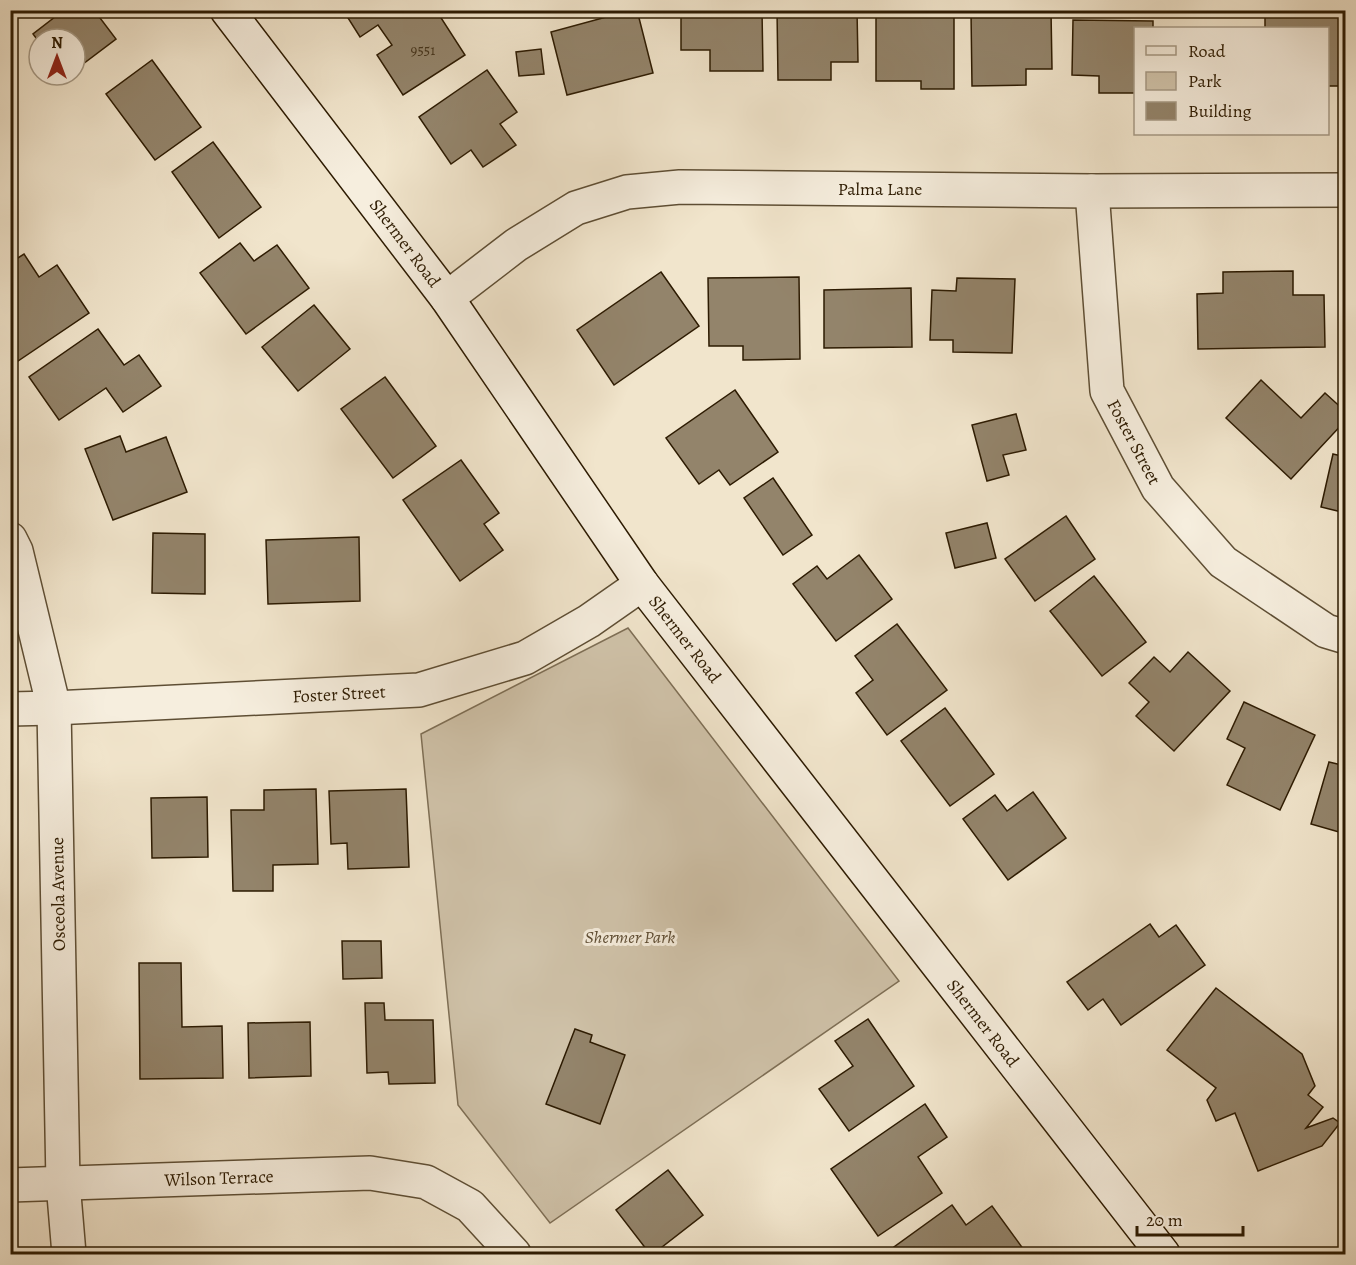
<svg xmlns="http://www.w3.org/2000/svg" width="1356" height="1265" font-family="Alegreya,serif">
  <rect width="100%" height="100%" fill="#f1e5cc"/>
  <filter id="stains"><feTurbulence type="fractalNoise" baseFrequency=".00333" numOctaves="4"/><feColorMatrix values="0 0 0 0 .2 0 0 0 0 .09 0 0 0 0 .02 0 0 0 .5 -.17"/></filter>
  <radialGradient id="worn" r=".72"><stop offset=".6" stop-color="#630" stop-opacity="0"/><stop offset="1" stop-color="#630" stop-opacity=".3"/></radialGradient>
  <path fill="#d0c3aa" stroke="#7e6f56" stroke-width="1.5" d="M628,628L899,981L550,1223L458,1105L421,734Z"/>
  <g fill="#93846b" stroke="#2d1b02" stroke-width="1.5">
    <path d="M64,10H94L116,39L75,70V39H39V42L33,34Z"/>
    <path d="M343,10H436L465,55L403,95L377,55L392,45L378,25L360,37Z"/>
    <path d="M632,10H637L653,73L567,95L551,32Z"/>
    <path d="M681,10H762L763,71H710V50H681Z"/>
    <path d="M777,10H857L858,62H831V80H778Z"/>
    <path d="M876,10H954V89H921V81H876Z"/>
    <path d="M1265,10H1300V14L1345,13L1346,86H1328V28H1265Z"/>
    <path d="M1051,11L1052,69H1026V85L972,86L971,13Z"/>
    <path d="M1073,20L1153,21V28H1136V93H1099V76L1072,75Z"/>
    <path d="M541,49L544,74L519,76L516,52Z"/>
    <path d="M152,60L201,127L155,160L106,94Z"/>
    <path d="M487,70L517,112L500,124L516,145L483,167L471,150L451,164L419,117Z"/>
    <path d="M213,142L261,207L219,238L172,172Z"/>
    <path d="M240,243L254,261L277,245L309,288L246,334L200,273Z"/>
    <path d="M24,254L39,277L57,265L89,313L18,361L10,351V263Z"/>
    <path d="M1293,271V295H1324L1325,347L1198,349L1197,294L1223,293V272Z"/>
    <path d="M661,272L699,326L614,385L577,330Z"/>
    <path d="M799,277L800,359L743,360V346H709L708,278Z"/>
    <path d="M957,278L1015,279L1012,353L953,352V340H930L932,290L956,291Z"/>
    <path d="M911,288L912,347L824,348V290Z"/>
    <path d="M314,305L350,349L298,391L262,347Z"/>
    <path d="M98,329L124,365L139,355L161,386L123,412L106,388L59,420L29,377Z"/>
    <path d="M385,377L436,446L393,478L341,409Z"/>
    <path d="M1261,380L1301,418L1325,393L1346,412V420L1291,479L1226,418Z"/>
    <path d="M735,390L778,452L730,485L719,470L699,484L666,438Z"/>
    <path d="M1016,414L1026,450L1003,455L1009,475L987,481L972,425Z"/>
    <path d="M120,436L126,452L166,437L187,492L113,520L85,449Z"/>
    <path d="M1333,454L1346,457V513L1321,507Z"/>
    <path d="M461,460L499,513L484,524L503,550L460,581L403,500Z"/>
    <path d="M773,478L812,535L783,555L744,498Z"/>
    <path d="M1066,516L1095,559L1035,601L1005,559Z"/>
    <path d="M987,523L996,558L955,568L946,533Z"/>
    <path d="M153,533L205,534V594L152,593Z"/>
    <path d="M359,537L360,601L268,604L266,540Z"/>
    <path d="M859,555L892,599L836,641L793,584L817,566L827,579Z"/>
    <path d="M1094,576L1146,642L1102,676L1050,611Z"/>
    <path d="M897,624L947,690L887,735L856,693L873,680L855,656Z"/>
    <path d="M1188,652L1230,691L1174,751L1136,716L1149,702L1129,683L1154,657L1170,672Z"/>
    <path d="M1244,702L1315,735L1280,810L1227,785L1245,748L1227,739Z"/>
    <path d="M945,708L994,774L950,806L901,741Z"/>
    <path d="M1329,762L1346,766V834L1311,824Z"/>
    <path d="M316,789L318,864L273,865V891H233L231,810H264V790Z"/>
    <path d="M406,789L409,867L348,869L347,843L331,844L329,791Z"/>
    <path d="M1033,792L1066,838L1008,880L963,819L995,795L1007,811Z"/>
    <path d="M207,797L208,857L152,858L151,798Z"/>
    <path d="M1150,924L1159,937L1176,925L1205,965L1121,1025L1103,999L1088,1010L1067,982Z"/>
    <path d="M342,941H381L382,978L343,979Z"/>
    <path d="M139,963H181L182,1027L222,1026L223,1078L140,1079Z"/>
    <path d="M1216,988L1302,1054L1315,1086L1308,1095L1323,1107L1306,1128L1333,1118L1340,1123L1322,1146L1258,1171L1235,1113L1216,1121L1207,1100L1216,1088L1167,1050Z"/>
    <path d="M365,1003H384L385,1020H433L435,1083L389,1084L388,1072L367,1073Z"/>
    <path d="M868,1019L914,1086L849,1131L819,1089L853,1066L835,1041Z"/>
    <path d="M310,1022L311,1076L249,1078L248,1023Z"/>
    <path d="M575,1029L592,1035L590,1042L625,1055L600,1124L546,1104Z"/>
    <path d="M925,1104L947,1137L918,1157L942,1193L878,1236L831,1169Z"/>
    <path d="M668,1170L703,1215L653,1254H650L616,1210Z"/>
    <path d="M952,1205L966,1225L992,1206L1024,1250L1018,1254H899L894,1247Z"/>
  </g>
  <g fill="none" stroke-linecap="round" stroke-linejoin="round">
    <g stroke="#5e4e34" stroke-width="36">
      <g id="minor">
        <path d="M1092,191L1107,391L1158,488L1223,562L1326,631L1346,637"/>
        <path d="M447,298L516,245L576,208L627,192L680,187L1092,191L1346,190"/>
        <path d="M10,539L16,551L54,708L63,1183L69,1254"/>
        <path d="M10,709L54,708L419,690L525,658L589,621L642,584"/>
        <path d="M10,1185L370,1173L426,1182L470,1206L514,1254"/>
      </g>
    </g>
    <g stroke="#2d1b02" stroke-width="36">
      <path id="secondary" d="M227,10L447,298L642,584L1163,1254"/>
    </g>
    <use href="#minor" stroke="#f6eede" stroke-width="33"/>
    <use href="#secondary" stroke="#f6eede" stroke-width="33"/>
  </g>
  <g text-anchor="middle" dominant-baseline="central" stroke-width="6" stroke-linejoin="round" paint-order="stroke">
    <g font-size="15" fill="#46351c">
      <text x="423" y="50">9551</text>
    </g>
    <g font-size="18" fill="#2d1b02" stroke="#f6eede">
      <text x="880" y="189">Palma Lane</text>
      <text transform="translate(405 243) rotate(53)">Shermer Road</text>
      <text transform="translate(1134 442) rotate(62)">Foster Street</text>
      <text transform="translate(685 639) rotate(52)">Shermer Road</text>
      <text transform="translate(339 694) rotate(-3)">Foster Street</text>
      <text transform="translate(58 894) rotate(-91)">Osceola Avenue</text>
      <text transform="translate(983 1023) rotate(52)">Shermer Road</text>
      <text transform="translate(219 1178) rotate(-2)">Wilson Terrace</text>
    </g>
    <g font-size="18" font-style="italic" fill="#5e4d34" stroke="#f6eede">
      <text x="630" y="937">Shermer Park</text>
    </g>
  </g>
  <rect width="1356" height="1265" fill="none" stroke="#f1e5cc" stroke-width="36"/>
  <rect x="12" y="12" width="1332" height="1241" fill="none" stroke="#2d1b02" stroke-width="3"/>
  <rect x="18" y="18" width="1320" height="1229" fill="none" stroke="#2d1b02" stroke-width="1.5"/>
  <rect x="1134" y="27" width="195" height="108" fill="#f6eede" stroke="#a69a86" stroke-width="1.5"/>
  <rect x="1146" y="46" width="30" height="9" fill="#f6eede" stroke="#a69a86" stroke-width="1.5"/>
  <text x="1188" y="57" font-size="18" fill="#2d1b02">Road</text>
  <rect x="1146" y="72" width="30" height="18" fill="#d0c3aa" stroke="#a69a86" stroke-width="1.5"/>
  <text x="1188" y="87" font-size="18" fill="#2d1b02">Park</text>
  <rect x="1146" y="102" width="30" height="18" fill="#93846b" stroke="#a69a86" stroke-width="1.5"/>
  <text x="1188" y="117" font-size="18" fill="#2d1b02">Building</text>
  <g transform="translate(57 57)"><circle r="28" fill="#f6eede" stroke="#a69a86" stroke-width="1.5"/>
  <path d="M0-4.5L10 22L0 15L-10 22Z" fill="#8f2418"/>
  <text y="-9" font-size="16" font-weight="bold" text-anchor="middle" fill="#2d1b02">N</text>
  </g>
  <path d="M1137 1226v9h106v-9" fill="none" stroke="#2d1b02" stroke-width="3"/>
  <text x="1146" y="1226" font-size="18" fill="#2d1b02" stroke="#f6eede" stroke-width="4.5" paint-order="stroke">20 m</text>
  <rect width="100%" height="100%" filter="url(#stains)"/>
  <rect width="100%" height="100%" fill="url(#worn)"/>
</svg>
